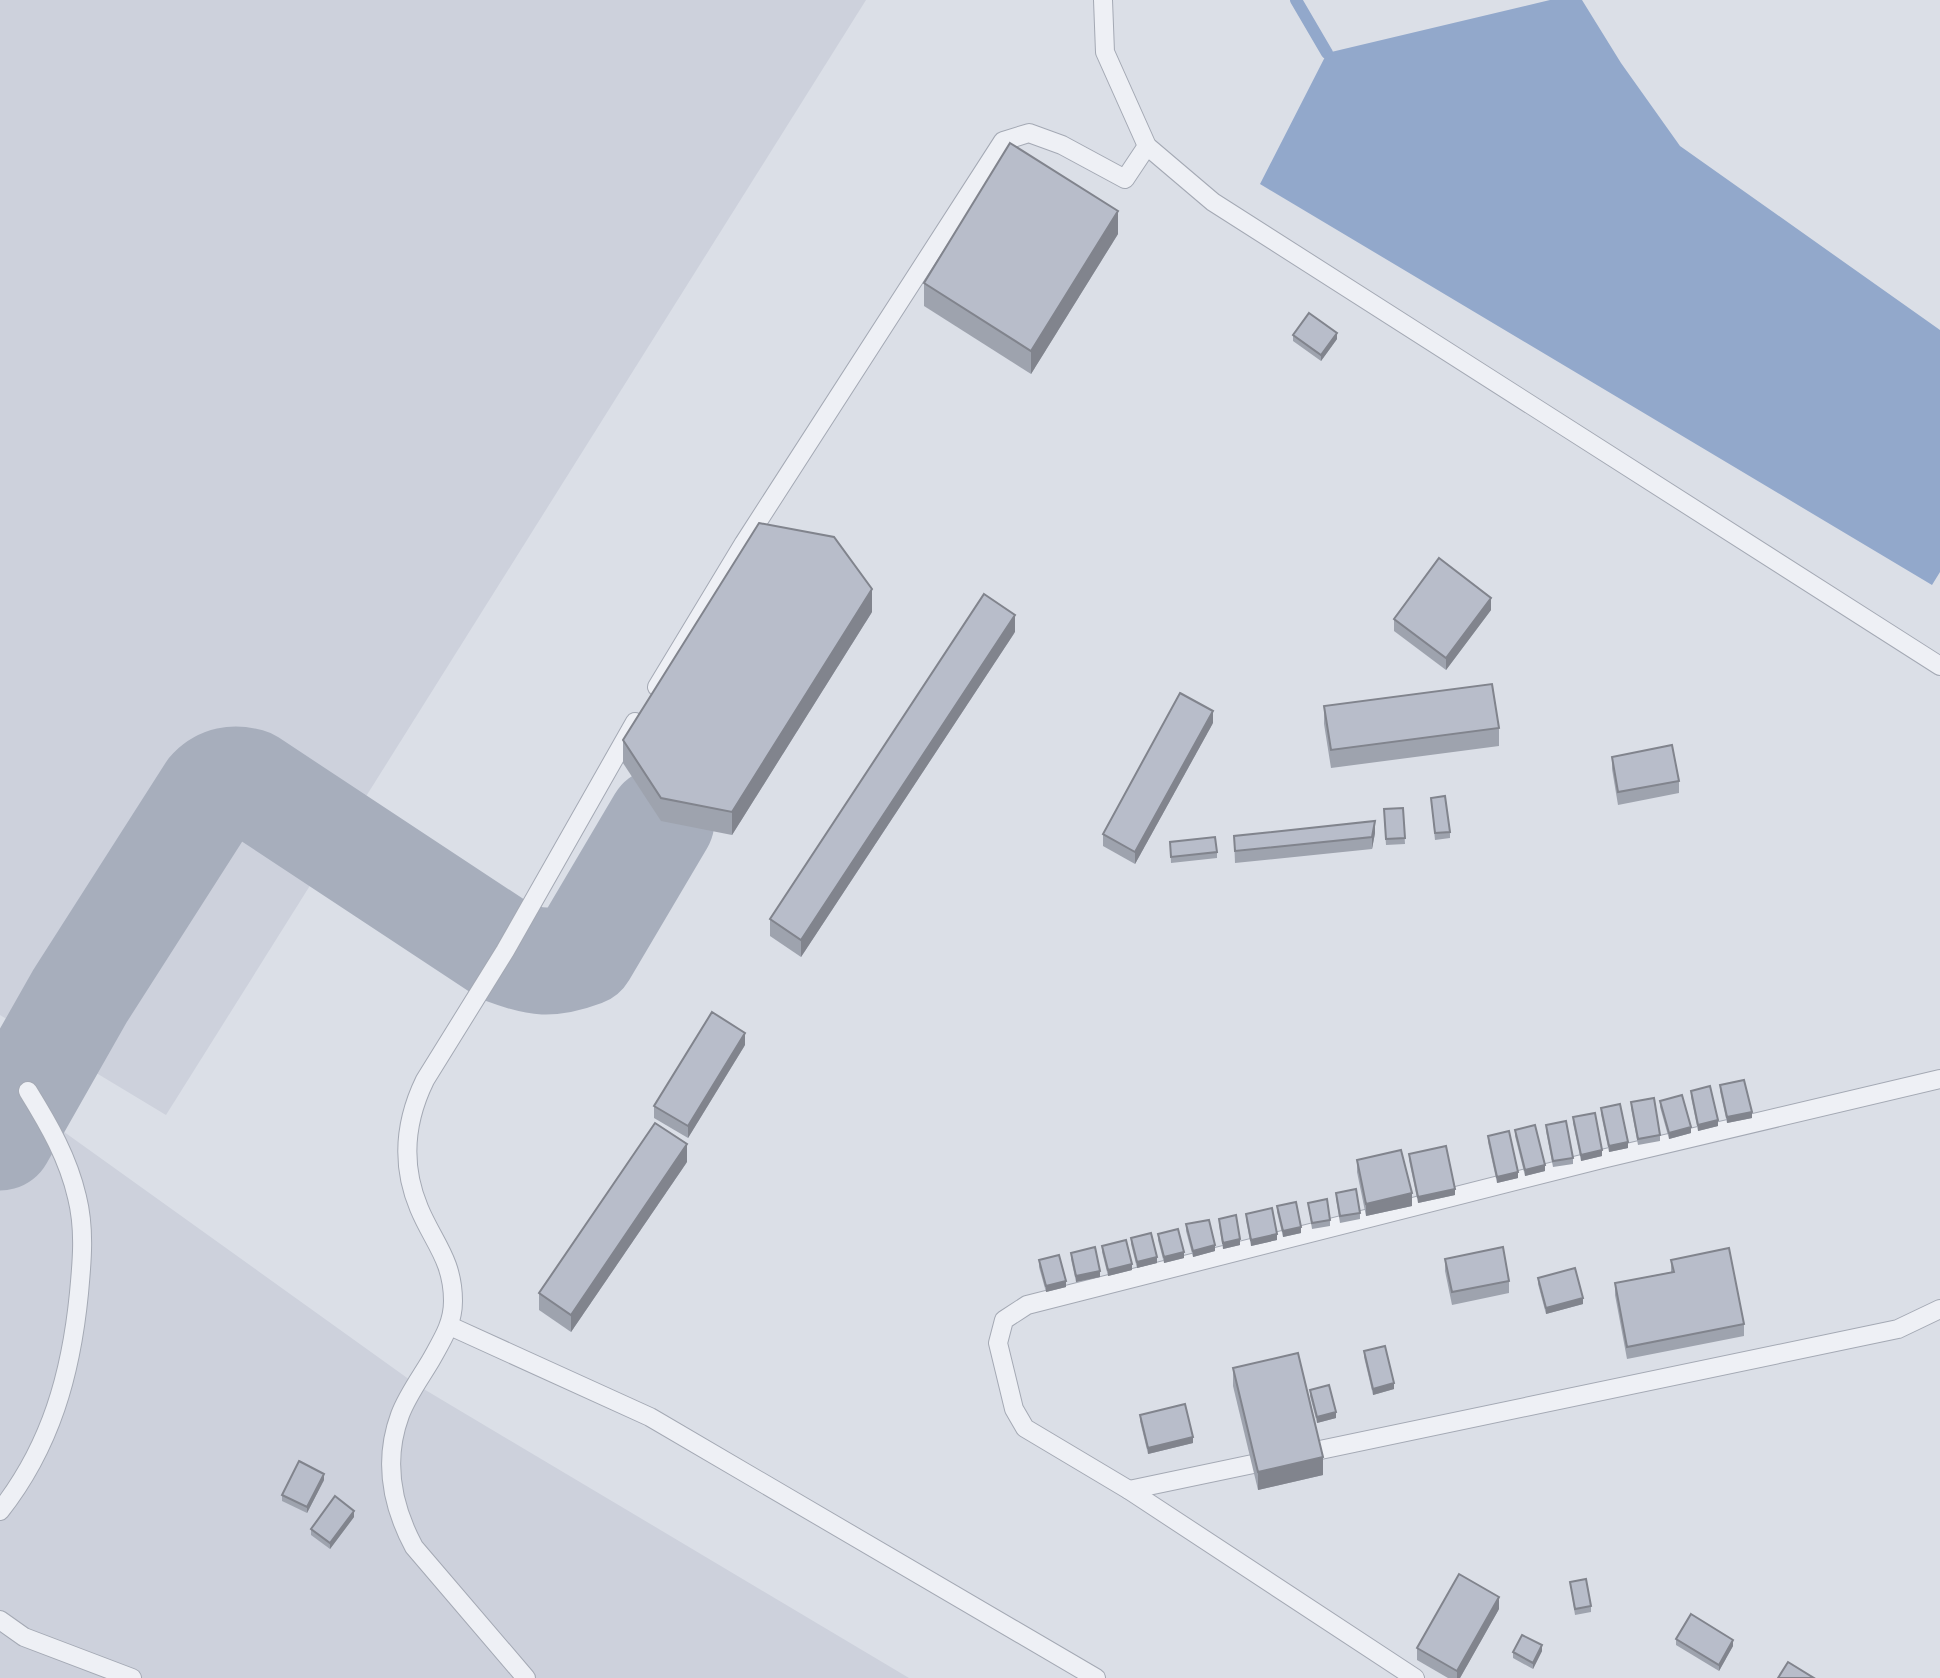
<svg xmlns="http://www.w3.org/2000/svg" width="1940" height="1678" font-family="Helvetica,sans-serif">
  <rect width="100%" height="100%" fill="#dbdfe7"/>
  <g fill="#cdd1dc">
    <path d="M0,0H866L166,1115L0,1015Z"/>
    <path d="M0,1086L417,1385L909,1678H0Z"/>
  </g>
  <path fill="#92a8cb" d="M1550,0H1582L1621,63L1680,146L1940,330V572L1932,585L1260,184L1327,53Z"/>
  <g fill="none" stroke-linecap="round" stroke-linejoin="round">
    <path stroke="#92a8cb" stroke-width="12" d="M1296,0L1327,53"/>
    <path stroke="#a7aebc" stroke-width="107" d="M0,1137L80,996L211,791C222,780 234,778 249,782L505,951C537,963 551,965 583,953L661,821"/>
    <g stroke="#a4a9b4" stroke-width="20">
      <g id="service">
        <path d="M1103,0L1105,52L1147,146L1213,202L1940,666"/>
        <path d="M657,687L744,543L1003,141L1029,133L1062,145L1125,179L1147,146"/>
        <path d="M450,1326L650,1417L1096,1678"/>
        <path d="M1129,1490L1898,1329L1940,1309"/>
        <path d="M0,1511C51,1446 71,1374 79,1293C82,1261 85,1229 77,1197C68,1158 49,1125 28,1091"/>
        <path d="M0,1620L24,1637L132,1678"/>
        <path d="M526,1678L414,1547C392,1506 383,1461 400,1415C407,1396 421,1377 431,1360C442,1340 453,1324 453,1301C453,1260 433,1242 419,1208C401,1165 405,1121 425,1080L505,951L635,722"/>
        <path d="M1415,1678L1129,1490L1025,1428L1014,1409L998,1343L1004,1320L1027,1305L1602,1159L1940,1079"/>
      </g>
    </g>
    <use href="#service" stroke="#eef0f5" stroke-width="18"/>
  </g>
  <g fill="#9ea3ae">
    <path d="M1118,234L1031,374L924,306V283Z"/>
    <path d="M1293,335L1337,339L1321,361L1293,341Z"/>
    <path d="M1491,610L1446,670L1394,631V619Z"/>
    <path d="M872,612L732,835L661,821L623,763V740Z"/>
    <path d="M1015,632L801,957L770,936V919Z"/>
    <path d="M1324,706L1499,728V746L1331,768L1324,724Z"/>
    <path d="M1213,723L1135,864L1103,846V834Z"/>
    <path d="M1612,757L1679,781V793L1618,805L1612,769Z"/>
    <path d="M1431,798L1450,832V838L1435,840Z"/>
    <path d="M1403,808L1405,844L1386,845L1384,815Z"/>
    <path d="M1375,833L1372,849L1235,863L1234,836Z"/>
    <path d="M1170,842L1217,852V858L1171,863Z"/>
    <path d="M745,1045L688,1138L654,1118V1106Z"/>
    <path d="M1720,1085L1752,1118L1727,1123L1720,1091Z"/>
    <path d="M1691,1091L1718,1126L1698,1131L1691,1097Z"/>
    <path d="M1660,1101L1691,1133L1669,1139L1660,1107Z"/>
    <path d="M1631,1102L1660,1135V1141L1638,1145L1631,1108Z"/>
    <path d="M1601,1108L1628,1148L1609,1152L1601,1114Z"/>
    <path d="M1573,1117L1602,1156L1581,1161L1573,1123Z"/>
    <path d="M1546,1125L1573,1158V1164L1553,1167L1546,1131Z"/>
    <path d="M1515,1130L1545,1171L1525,1176L1515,1136Z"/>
    <path d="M1488,1136L1518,1178L1497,1183L1488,1142Z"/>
    <path d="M1409,1154L1455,1195L1418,1203L1409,1160Z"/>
    <path d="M1357,1160L1412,1206L1366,1216L1357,1172Z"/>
    <path d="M687,1162L571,1332L539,1310V1293Z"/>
    <path d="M1336,1193L1360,1213V1219L1340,1223L1336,1199Z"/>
    <path d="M1308,1203L1330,1220V1226L1312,1229Z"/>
    <path d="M1277,1206L1301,1233L1283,1237L1277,1212Z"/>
    <path d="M1246,1214L1277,1240L1251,1246L1246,1220Z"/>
    <path d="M1219,1219L1240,1245L1223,1249L1219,1225Z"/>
    <path d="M1186,1224L1215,1251L1193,1257L1186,1231Z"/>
    <path d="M1158,1234L1184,1258L1164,1263L1158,1240Z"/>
    <path d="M1131,1238L1157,1263L1137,1268L1131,1244Z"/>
    <path d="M1102,1246L1132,1270L1108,1276L1102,1252Z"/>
    <path d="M1071,1253L1100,1277L1076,1282L1071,1259Z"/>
    <path d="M1445,1259L1509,1281V1293L1452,1305L1445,1271Z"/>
    <path d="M1039,1260L1066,1287L1046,1292L1039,1267Z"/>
    <path d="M1671,1260L1744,1324V1336L1627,1359L1615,1295V1283L1671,1272Z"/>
    <path d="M1538,1278L1583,1304L1546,1314L1538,1284Z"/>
    <path d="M1364,1351L1394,1389L1373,1395L1364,1357Z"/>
    <path d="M1233,1368L1323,1475L1258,1490L1233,1386Z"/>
    <path d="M1310,1390L1336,1418L1317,1423L1310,1396Z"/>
    <path d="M1140,1415L1193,1443L1148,1454L1140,1421Z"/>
    <path d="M324,1480L307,1513L282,1501V1495Z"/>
    <path d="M354,1517L330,1549L311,1535V1529Z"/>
    <path d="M1570,1582L1591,1606V1612L1575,1615Z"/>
    <path d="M1499,1609L1460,1678H1448L1417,1660V1648Z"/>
    <path d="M1676,1639L1733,1646L1719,1671L1676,1645Z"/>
    <path d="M1542,1651L1533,1669L1513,1658V1652Z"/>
  </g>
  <g fill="#81848d">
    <path d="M1118,211V234L1031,374V351Z"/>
    <path d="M1337,333V339L1321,361V355Z"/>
    <path d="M872,589V612L732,835V812Z"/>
    <path d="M1491,598V610L1446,670V658Z"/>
    <path d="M1015,615V632L801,957V940Z"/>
    <path d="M1213,711V723L1135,864V852Z"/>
    <path d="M1375,821V833L1372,849V837Z"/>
    <path d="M745,1033V1045L688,1138V1126Z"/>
    <path d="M1752,1112V1118L1727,1123V1117Z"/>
    <path d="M1718,1120V1126L1698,1131V1125Z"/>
    <path d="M1691,1127V1133L1669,1139V1133Z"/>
    <path d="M1628,1142V1148L1609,1152V1146Z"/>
    <path d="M687,1144V1162L571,1332V1315Z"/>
    <path d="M1602,1150V1156L1581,1161V1155Z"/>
    <path d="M1545,1165V1171L1525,1176V1170Z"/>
    <path d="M1518,1172V1178L1497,1183V1177Z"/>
    <path d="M1455,1189V1195L1418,1203V1197Z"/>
    <path d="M1412,1193V1206L1366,1216V1204Z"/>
    <path d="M1301,1227V1233L1283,1237V1231Z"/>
    <path d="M1277,1234V1240L1251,1246V1240Z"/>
    <path d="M1240,1239V1245L1223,1249V1243Z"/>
    <path d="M1215,1245V1251L1193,1257V1251Z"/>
    <path d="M1184,1252V1258L1164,1263V1257Z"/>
    <path d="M1157,1257V1263L1137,1268V1262Z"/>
    <path d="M1132,1264V1270L1108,1276V1270Z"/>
    <path d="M1100,1271V1277L1076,1282V1276Z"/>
    <path d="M1066,1281V1287L1046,1292V1286Z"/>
    <path d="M1583,1298V1304L1546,1314V1308Z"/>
    <path d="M1394,1383V1389L1373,1395V1389Z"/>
    <path d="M1336,1412V1418L1317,1423V1417Z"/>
    <path d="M1193,1437V1443L1148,1454V1448Z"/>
    <path d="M1323,1457V1475L1258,1490V1472Z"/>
    <path d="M324,1474V1480L307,1513V1507Z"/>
    <path d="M354,1511V1517L330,1549V1543Z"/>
    <path d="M1499,1597V1609L1460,1678H1457V1671Z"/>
    <path d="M1733,1640V1646L1719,1671V1665Z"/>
    <path d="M1542,1645V1651L1533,1669V1663Z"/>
  </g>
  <g fill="#b8bdca" stroke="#81848d" stroke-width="2">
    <path d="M1010,143L1118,211L1031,351L924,283Z"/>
    <path d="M1309,313L1337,333L1321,355L1293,335Z"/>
    <path d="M759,523L834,537L872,589L732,812L661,798L623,740Z"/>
    <path d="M1439,558L1491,598L1446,658L1394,619Z"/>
    <path d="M984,594L1015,615L801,940L770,919Z"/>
    <path d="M1492,684L1499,728L1331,750L1324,706Z"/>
    <path d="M1180,693L1213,711L1135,852L1103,834Z"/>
    <path d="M1672,745L1679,781L1618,792L1612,757Z"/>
    <path d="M1445,796L1450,832L1435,833L1431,798Z"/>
    <path d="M1403,808L1405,838L1386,839L1384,809Z"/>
    <path d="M1375,821L1372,837L1235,851L1234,836Z"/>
    <path d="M1215,837L1217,852L1171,857L1170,842Z"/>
    <path d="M712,1012L745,1033L688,1126L654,1106Z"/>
    <path d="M1744,1080L1752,1112L1727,1117L1720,1085Z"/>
    <path d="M1710,1086L1718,1120L1698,1125L1691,1091Z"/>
    <path d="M1682,1095L1691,1127L1669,1133L1660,1101Z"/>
    <path d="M1654,1098L1660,1135L1638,1139L1631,1102Z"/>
    <path d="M1620,1104L1628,1142L1609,1146L1601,1108Z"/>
    <path d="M1595,1113L1602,1150L1581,1155L1573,1117Z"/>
    <path d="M1566,1121L1573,1158L1553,1161L1546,1125Z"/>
    <path d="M655,1123L687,1144L571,1315L539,1293Z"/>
    <path d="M1535,1125L1545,1165L1525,1170L1515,1130Z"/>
    <path d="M1509,1131L1518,1172L1497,1177L1488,1136Z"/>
    <path d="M1446,1146L1455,1189L1418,1197L1409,1154Z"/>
    <path d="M1401,1150L1412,1193L1366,1204L1357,1160Z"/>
    <path d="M1356,1189L1360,1213L1340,1216L1336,1193Z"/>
    <path d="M1327,1199L1330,1220L1312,1223L1308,1203Z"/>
    <path d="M1296,1202L1301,1227L1283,1231L1277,1206Z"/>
    <path d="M1272,1208L1277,1234L1251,1240L1246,1214Z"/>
    <path d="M1236,1215L1240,1239L1223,1243L1219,1219Z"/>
    <path d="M1209,1220L1215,1245L1193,1251L1186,1224Z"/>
    <path d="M1178,1229L1184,1252L1164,1257L1158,1234Z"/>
    <path d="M1151,1233L1157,1257L1137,1262L1131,1238Z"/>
    <path d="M1126,1240L1132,1264L1108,1270L1102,1246Z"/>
    <path d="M1095,1247L1100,1271L1076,1276L1071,1253Z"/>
    <path d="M1503,1247L1509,1281L1452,1292L1445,1259Z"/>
    <path d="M1729,1248L1744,1324L1627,1347L1615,1283L1674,1272L1671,1260Z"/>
    <path d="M1059,1255L1066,1281L1046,1286L1039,1260Z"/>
    <path d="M1575,1268L1583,1298L1546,1308L1538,1278Z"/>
    <path d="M1385,1346L1394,1383L1373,1389L1364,1351Z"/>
    <path d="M1298,1353L1323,1457L1258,1472L1233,1368Z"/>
    <path d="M1329,1385L1336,1412L1317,1417L1310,1390Z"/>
    <path d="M1185,1404L1193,1437L1148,1448L1140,1415Z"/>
    <path d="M299,1461L324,1474L307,1507L282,1495Z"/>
    <path d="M335,1496L354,1511L330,1543L311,1529Z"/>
    <path d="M1459,1574L1499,1597L1457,1671L1417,1648Z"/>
    <path d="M1586,1579L1591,1606L1575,1609L1570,1582Z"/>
    <path d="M1691,1614L1733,1640L1719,1665L1676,1639Z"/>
    <path d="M1522,1635L1542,1645L1533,1663L1513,1652Z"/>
    <path d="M1788,1662L1814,1678H1778Z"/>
  </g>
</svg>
